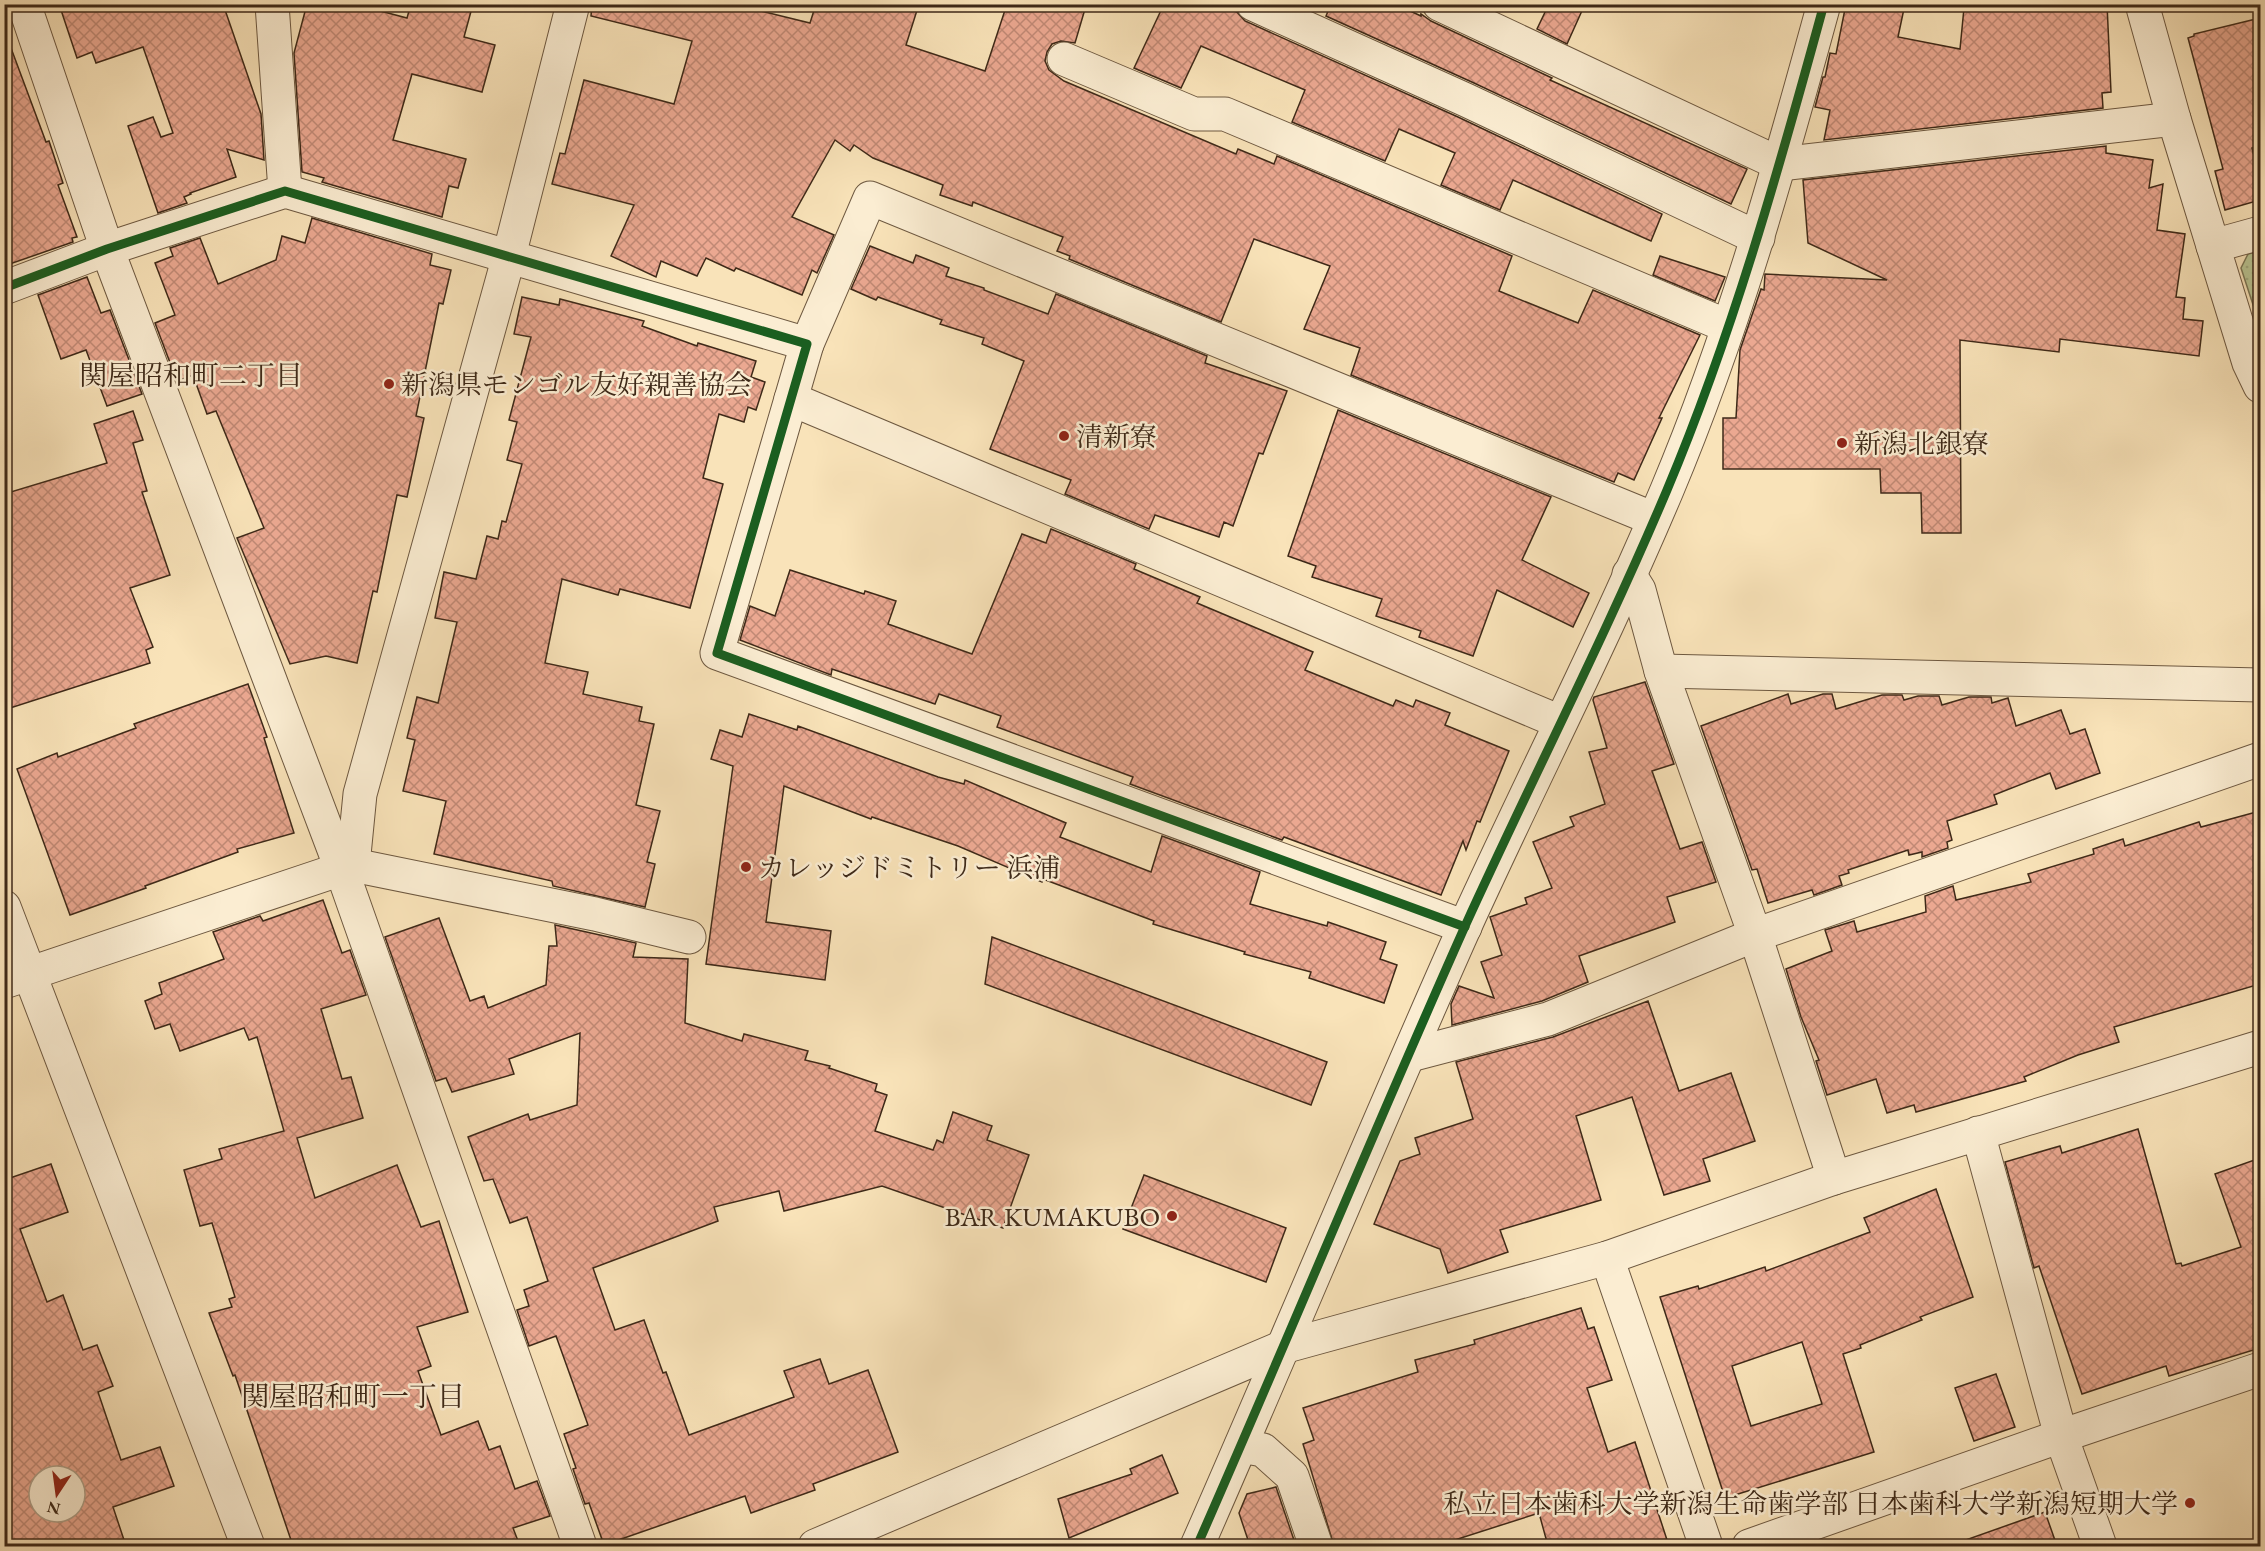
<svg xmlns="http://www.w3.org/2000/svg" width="2265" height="1551" font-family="'EB Garamond','Noto Serif JP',serif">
  <defs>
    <pattern id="grass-dots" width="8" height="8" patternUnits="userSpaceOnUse" patternTransform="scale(1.5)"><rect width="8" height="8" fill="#b9c492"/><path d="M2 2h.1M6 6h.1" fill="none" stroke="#a0a87d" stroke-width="1.8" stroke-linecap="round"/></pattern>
    <pattern id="building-cross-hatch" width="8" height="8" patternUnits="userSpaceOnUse" patternTransform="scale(1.5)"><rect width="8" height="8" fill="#eba891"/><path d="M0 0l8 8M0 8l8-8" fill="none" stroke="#c08975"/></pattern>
  </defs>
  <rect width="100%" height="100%" fill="#f9e3b9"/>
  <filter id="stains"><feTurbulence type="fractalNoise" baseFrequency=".00333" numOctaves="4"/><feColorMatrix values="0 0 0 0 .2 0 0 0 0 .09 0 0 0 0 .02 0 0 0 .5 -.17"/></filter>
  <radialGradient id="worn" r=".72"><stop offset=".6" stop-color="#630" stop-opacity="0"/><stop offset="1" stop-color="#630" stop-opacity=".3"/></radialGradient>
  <path fill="url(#grass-dots)" stroke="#7c7655" stroke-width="1.5" d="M2260,251V326L2241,268L2248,254Z"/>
  <g fill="url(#building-cross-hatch)" stroke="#3e2918" stroke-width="1.5" fill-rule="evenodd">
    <path d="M59,4H223L261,114L264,160L227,149L236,177L190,193L191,194L184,197L187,203L158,213L128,126L153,117L161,137L173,133L143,47L96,63L92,52L77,58Z"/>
    <path d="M307,4H354L407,18L411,4H473L464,37L495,45L482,92L412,74L393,140L466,159L458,188L449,186L442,217L322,182L324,178L302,172L294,53Z"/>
    <path d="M592,4H732L810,23L816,4H919L906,45L985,71L1007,4H1067L1085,9L1075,43L1061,41L1052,44L1047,52L1045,61L1049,70L1064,81L1236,154L1238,149L1274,164L1277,156L1512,256L1499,291L1578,323L1593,290L1700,335L1659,418H1662L1634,480L1618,473L1614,482L1351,375L1360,348L1304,329L1330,266L1254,239L1221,322L1069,259L1070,256L1057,251L1063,237L973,202L972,206L940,195L943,185L873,158L854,145L850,151L835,140L792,217L834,235L817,273L812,270L802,295L736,268L734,271L706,258L697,276L661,261L656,277L611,256L634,205L552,184L560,153L565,154L584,80L674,104L692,41L591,16Z"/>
    <path d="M1164,4H1218L1237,12L1245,21L1458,117L1662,214L1651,241L1513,180L1500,210L1441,185L1455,153L1399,129L1385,161L1292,122L1305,90L1201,46L1181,88L1134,68Z"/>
    <path d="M1331,4H1395L1421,16V14L1431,21L1552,78L1550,80L1747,169L1731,204L1474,83L1326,16Z"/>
    <path d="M1549,4H1585L1567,44L1537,29Z"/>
    <path d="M1846,4H1905L1898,37L1960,49L1964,8L1977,4H2107L2111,92L2102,93L2103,108L1824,140L1830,110L1815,107L1823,77H1825L1830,53L1836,54Z"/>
    <path d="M2260,18V146L2252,148L2260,179V200L2225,210L2215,171L2223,169L2188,38L2194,36V34Z"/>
    <path d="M8,40L46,142L49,141L63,183L58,185L77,237L72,238L73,242L4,266V41Z"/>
    <path d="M2106,146V153L2153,160L2149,188L2163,184L2157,230L2185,234L2176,297L2185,298L2183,319L2203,321L2199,356L2060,339L2059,352L1960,340L1961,533H1922L1921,493H1881L1880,469H1723V418H1736L1740,350L1761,289L1764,290L1765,274L1887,280L1808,243L1803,180Z"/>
    <path d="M312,218L432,254L430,265L451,270L443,304L439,303L416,416L424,418L407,497L397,495L377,592L373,591L357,663L326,656L290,664L237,538L264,528L216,411L207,414L193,375L177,381L155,323L175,315L155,263L173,256L170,248L200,238L218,284L276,260L282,236L305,243Z"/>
    <path d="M870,246L913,263L916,255L949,268L946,276L984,288V290L1048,314L1056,294L1207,356L1205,363L1287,391L1263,454L1259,453L1233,526L1224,522L1219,537L1155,515L1149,529L1065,494L1071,480L990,449L1024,361L982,344L984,338L940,324L942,320L878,297L876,300L851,289Z"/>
    <path d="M1660,256L1725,277L1715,301L1653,275Z"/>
    <path d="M87,277L101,313L110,310L142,394L107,406L86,350L61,359L38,295Z"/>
    <path d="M522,297L559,305L560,299L644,321L642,326L697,346L698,343L756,361L751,377L765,382L756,410L748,407L744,422L719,414L703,478L723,484L690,608L620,589L618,595L562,579L545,663L588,672L583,694L642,707L639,721L654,724L636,805L660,811L647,862L655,864L645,907L553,886L552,881L434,854L446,801L403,791L415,740L407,738L417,697L438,703L457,622L435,618L444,572L476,579L487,536L498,539L502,521L506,522L522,464L507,460L517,422L509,420L531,337L514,334Z"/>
    <path d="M1338,410L1551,497L1522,560L1589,593L1573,627L1497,590L1473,656L1419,637L1421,631L1376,616L1382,599L1312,577L1316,566L1288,556Z"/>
    <path d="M133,411L143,440L133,443L147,491L142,492L170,575L130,588L153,647L146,650L150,663L4,710V494L107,463L94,424Z"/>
    <path d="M1051,529L1136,564L1134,569L1200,597L1197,603L1313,652L1305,670L1393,706L1396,700L1413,707L1416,700L1450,713L1445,725L1509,751L1480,822L1477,821L1466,850L1463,841L1441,895L1284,837L1282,840L1130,784L1133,777L997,727L1001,716L939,694L935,704L832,669L831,675L740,640L750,606L775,616L790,570L864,594L865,591L896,601L888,624L972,654L1022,534L1046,543Z"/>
    <path d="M1645,682L1674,764L1652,771L1680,849L1702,842L1716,882L1667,897L1675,922L1579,956L1588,982L1542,1001L1452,1025L1451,1004L1459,986L1494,998L1481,962L1502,955L1490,917L1527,904L1525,898L1552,888L1533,842L1574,826L1570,817L1605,804L1589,752L1607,748L1593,700L1594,697Z"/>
    <path d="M248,684L267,737L264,738L294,833L237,849L238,852L145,886L146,888L70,915L17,769L57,753L58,757L136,728L134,724Z"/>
    <path d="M1788,694L1791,704L1823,694H1832L1836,709L1882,695H1902L1904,700L1918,696H1939L1942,705L1969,697H1991L1992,703L2008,698L2016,726L2061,710L2070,734L2085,729L2100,773L2056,789L2050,773L1994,795L1997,804L1947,821L1952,840L1947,842L1948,848L1922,857V852L1909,855L1908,850L1848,870L1849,873L1839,876L1842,885L1814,895L1812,890L1768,903L1757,869L1752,870L1701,726Z"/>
    <path d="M749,714L797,730L798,726L938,777L964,784L965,780L1066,823L1060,837L1151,872L1162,836L1260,872L1250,904L1327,926L1328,922L1386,942L1380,959L1397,965L1384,1003L1309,978L1311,972L1244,954L1245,952L1153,924L1154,921L1043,879L1042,882L958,846L872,817L871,819L784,786L766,922L831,931L825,980L706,964L733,766L711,759L720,730L742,737Z"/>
    <path d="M2260,811V984L2114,1027L2119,1042L2078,1055L2024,1077L2026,1081L1916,1112L1914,1105L1887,1113L1876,1079L1827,1095L1816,1061L1819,1060L1801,1017L1786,969L1832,951L1825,930L1854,921L1857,932L1926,912L1925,896L1953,886L1956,900L2031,882L2028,874L2094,854L2093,849L2123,839L2125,846L2199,822L2201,827Z"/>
    <path d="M323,900L342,953L350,950L366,995L321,1009L342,1079L351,1077L363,1118L297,1138L315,1198L397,1165L421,1227L439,1221L468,1312L417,1327L431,1366L418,1371L441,1435L478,1421L489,1450L500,1446L515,1489L537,1481L550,1516L513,1528L520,1546H293L235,1375L233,1376L209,1313L232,1307L229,1299L235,1297L212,1223L200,1226L184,1170L222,1159L219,1149L284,1131L257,1037L249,1040L244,1028L180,1051L170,1024L155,1029L145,1001L162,994L159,983L224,959L213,932L260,916L263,921Z"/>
    <path d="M439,918L470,1001L484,996L488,1008L546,985L549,946H557L555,925L636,943L633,957L688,959L685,1023L742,1041L744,1034L808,1051L805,1060L830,1066L829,1068L877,1084L875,1091L887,1095L875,1131L933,1150L937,1140L943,1143L953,1112L992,1126L987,1140L1029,1155L1003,1228L882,1186L784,1211L779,1191L714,1207L718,1221L593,1268L615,1330L644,1320L663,1373L666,1372L689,1435L794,1397L784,1371L820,1359L829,1384L868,1370L898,1452L813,1484L815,1490L751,1513L745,1496L604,1545L589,1503L585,1504L573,1469L576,1468L564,1434L588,1425L556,1336L529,1346L517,1310L529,1306L524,1290L548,1281L527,1217L510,1223L493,1179L484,1181L468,1137L528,1114L530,1120L577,1105L580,1033L509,1059L514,1074L452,1092L446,1078L436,1081L385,937Z"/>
    <path d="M992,937L1327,1062L1311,1105L985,984Z"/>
    <path d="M1648,1001L1679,1091L1731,1073L1755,1141L1703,1159L1710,1181L1664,1195L1632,1097L1576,1116L1601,1200L1500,1230L1508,1252L1448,1273L1440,1249L1374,1224L1400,1161L1420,1154L1415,1138L1473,1119L1456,1062L1553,1037Z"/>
    <path d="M2138,1129L2176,1264L2181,1263L2182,1266L2241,1247L2215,1174L2260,1158V1348L2169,1376L2166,1366L2082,1394L2039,1266L2034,1268L2005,1162L2060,1146L2062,1153Z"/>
    <path d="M51,1164L68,1212L20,1229L47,1302L63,1295L83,1350L97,1345L113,1386L98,1392L121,1460L160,1447L174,1486L113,1507L126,1546H4V1180ZM39,1476H75V1512H39Z"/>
    <path d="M1144,1175L1286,1228L1266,1282L1123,1229Z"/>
    <path d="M1936,1189L1973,1297L1920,1317L1922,1320L1860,1345L1861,1348L1843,1354L1874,1452L1725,1498L1660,1297L1698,1286L1699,1289L1765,1267L1766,1271L1870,1232L1864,1218ZM1802,1342L1822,1404L1751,1426L1732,1366Z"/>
    <path d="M1581,1308L1588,1329L1594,1327L1612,1380L1587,1388L1608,1452L1635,1442L1669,1546H1548L1539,1513L1436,1546H1334L1303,1444L1314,1440L1303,1408L1418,1372L1415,1360L1475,1344L1474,1340Z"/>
    <path d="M1996,1374L2015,1427L1974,1441L1955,1388Z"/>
    <path d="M1162,1455L1178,1493L1069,1538L1058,1499L1132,1474L1130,1469Z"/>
    <path d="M1276,1487L1296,1546H1250L1239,1513L1247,1494Z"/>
    <path d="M2045,1512L2057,1546H1960V1542Z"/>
  </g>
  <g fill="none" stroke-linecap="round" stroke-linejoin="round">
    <g stroke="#6d5840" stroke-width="35">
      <g id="minor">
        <path d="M24,4L107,249L341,868L580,1546"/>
        <path d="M272,4L285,191"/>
        <path d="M1253,4L1466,100L1758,238"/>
        <path d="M1439,4L1780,164L2174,119"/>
        <path d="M2142,4L2174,119L2249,363L2260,386"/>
        <path d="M1064,59L1194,114H1225L1727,326"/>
        <path d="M2213,246L2260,233"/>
        <path d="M4,288L107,249L285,191L807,344L717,653L1465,927"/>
        <path d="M807,344L870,198L1654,519"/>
        <path d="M791,399L1560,722"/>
        <path d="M1629,574L1639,590L1661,671L1755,935L1834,1178"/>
        <path d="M1661,671L2260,685"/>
        <path d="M353,865L595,914L689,937"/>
        <path d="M4,982L353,865L360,794L509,256L573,4"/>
        <path d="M1410,1055L1548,1019L1755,935L2260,759"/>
        <path d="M1978,1133L2061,1436L2100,1546"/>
        <path d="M1607,1258L1706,1546"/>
        <path d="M1241,1446L1263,1450L1292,1476L1316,1546"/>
        <path d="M1197,1546C1288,1339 1374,1130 1466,924C1532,779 1605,637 1667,490C1733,333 1779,169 1824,4"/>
        <path d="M1749,1546L2061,1436L2260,1369"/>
      </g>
    </g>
    <g stroke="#6d5840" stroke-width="35">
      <g id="tertiary">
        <path d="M4,907L248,1546"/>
        <path d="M815,1546L1283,1347L1607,1258L1834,1178L2260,1047"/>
      </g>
    </g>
    <use href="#minor" stroke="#fbedd2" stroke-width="33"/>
    <use href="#tertiary" stroke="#fbedd2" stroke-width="33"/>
    <g stroke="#fbedd2" stroke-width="13">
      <g id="cycleway">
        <path d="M4,288L107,249L285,191L807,344L717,653L1465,927"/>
        <path d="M1197,1546C1288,1339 1374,1130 1466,924C1532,779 1605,637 1667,490C1733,333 1779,169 1824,4"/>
      </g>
    </g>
    <use href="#cycleway" stroke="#1b5e20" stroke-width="9"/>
  </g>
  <g fill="#8f2418" stroke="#fbedd2" stroke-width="2">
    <circle cx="389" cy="384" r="6"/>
    <circle cx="1064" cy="436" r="6"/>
    <circle cx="1842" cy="443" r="6"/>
    <circle cx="746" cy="867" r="6"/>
    <circle cx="1172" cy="1216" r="6"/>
    <circle cx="2190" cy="1503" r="6"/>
  </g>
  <g text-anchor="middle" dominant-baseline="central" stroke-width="5" stroke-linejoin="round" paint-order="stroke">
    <g font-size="27" fill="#3e2918" stroke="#fbedd2" text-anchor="start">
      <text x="401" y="384">新潟県モンゴル友好親善協会</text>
      <text x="1076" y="436">清新寮</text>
      <text x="1854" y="443">新潟北銀寮</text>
      <text x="758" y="867">カレッジドミトリー 浜浦</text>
      <text x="1160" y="1216" text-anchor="end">BAR KUMAKUBO</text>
      <text x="2178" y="1503" text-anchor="end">私立日本歯科大学新潟生命歯学部 日本歯科大学新潟短期大学</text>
    </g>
    <g font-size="28" fill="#3e2918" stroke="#fbedd2">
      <text x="191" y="375">関屋昭和町二丁目</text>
      <text x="353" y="1396">関屋昭和町一丁目</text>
    </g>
  </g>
  <rect width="2265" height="1551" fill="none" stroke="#f9e3b9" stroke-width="24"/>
  <rect x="6" y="6" width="2253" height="1539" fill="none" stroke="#3e2918" stroke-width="3"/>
  <rect x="12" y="12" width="2241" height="1527" fill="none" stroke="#3e2918" stroke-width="1.5"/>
  <g transform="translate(57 1494) rotate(193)"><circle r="28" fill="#fbedd2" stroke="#af9f88" stroke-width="1.5"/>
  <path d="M0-4.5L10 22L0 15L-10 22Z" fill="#8f2418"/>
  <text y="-9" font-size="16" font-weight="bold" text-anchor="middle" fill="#3e2918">N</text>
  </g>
  <rect width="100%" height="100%" filter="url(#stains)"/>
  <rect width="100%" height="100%" fill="url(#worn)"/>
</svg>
